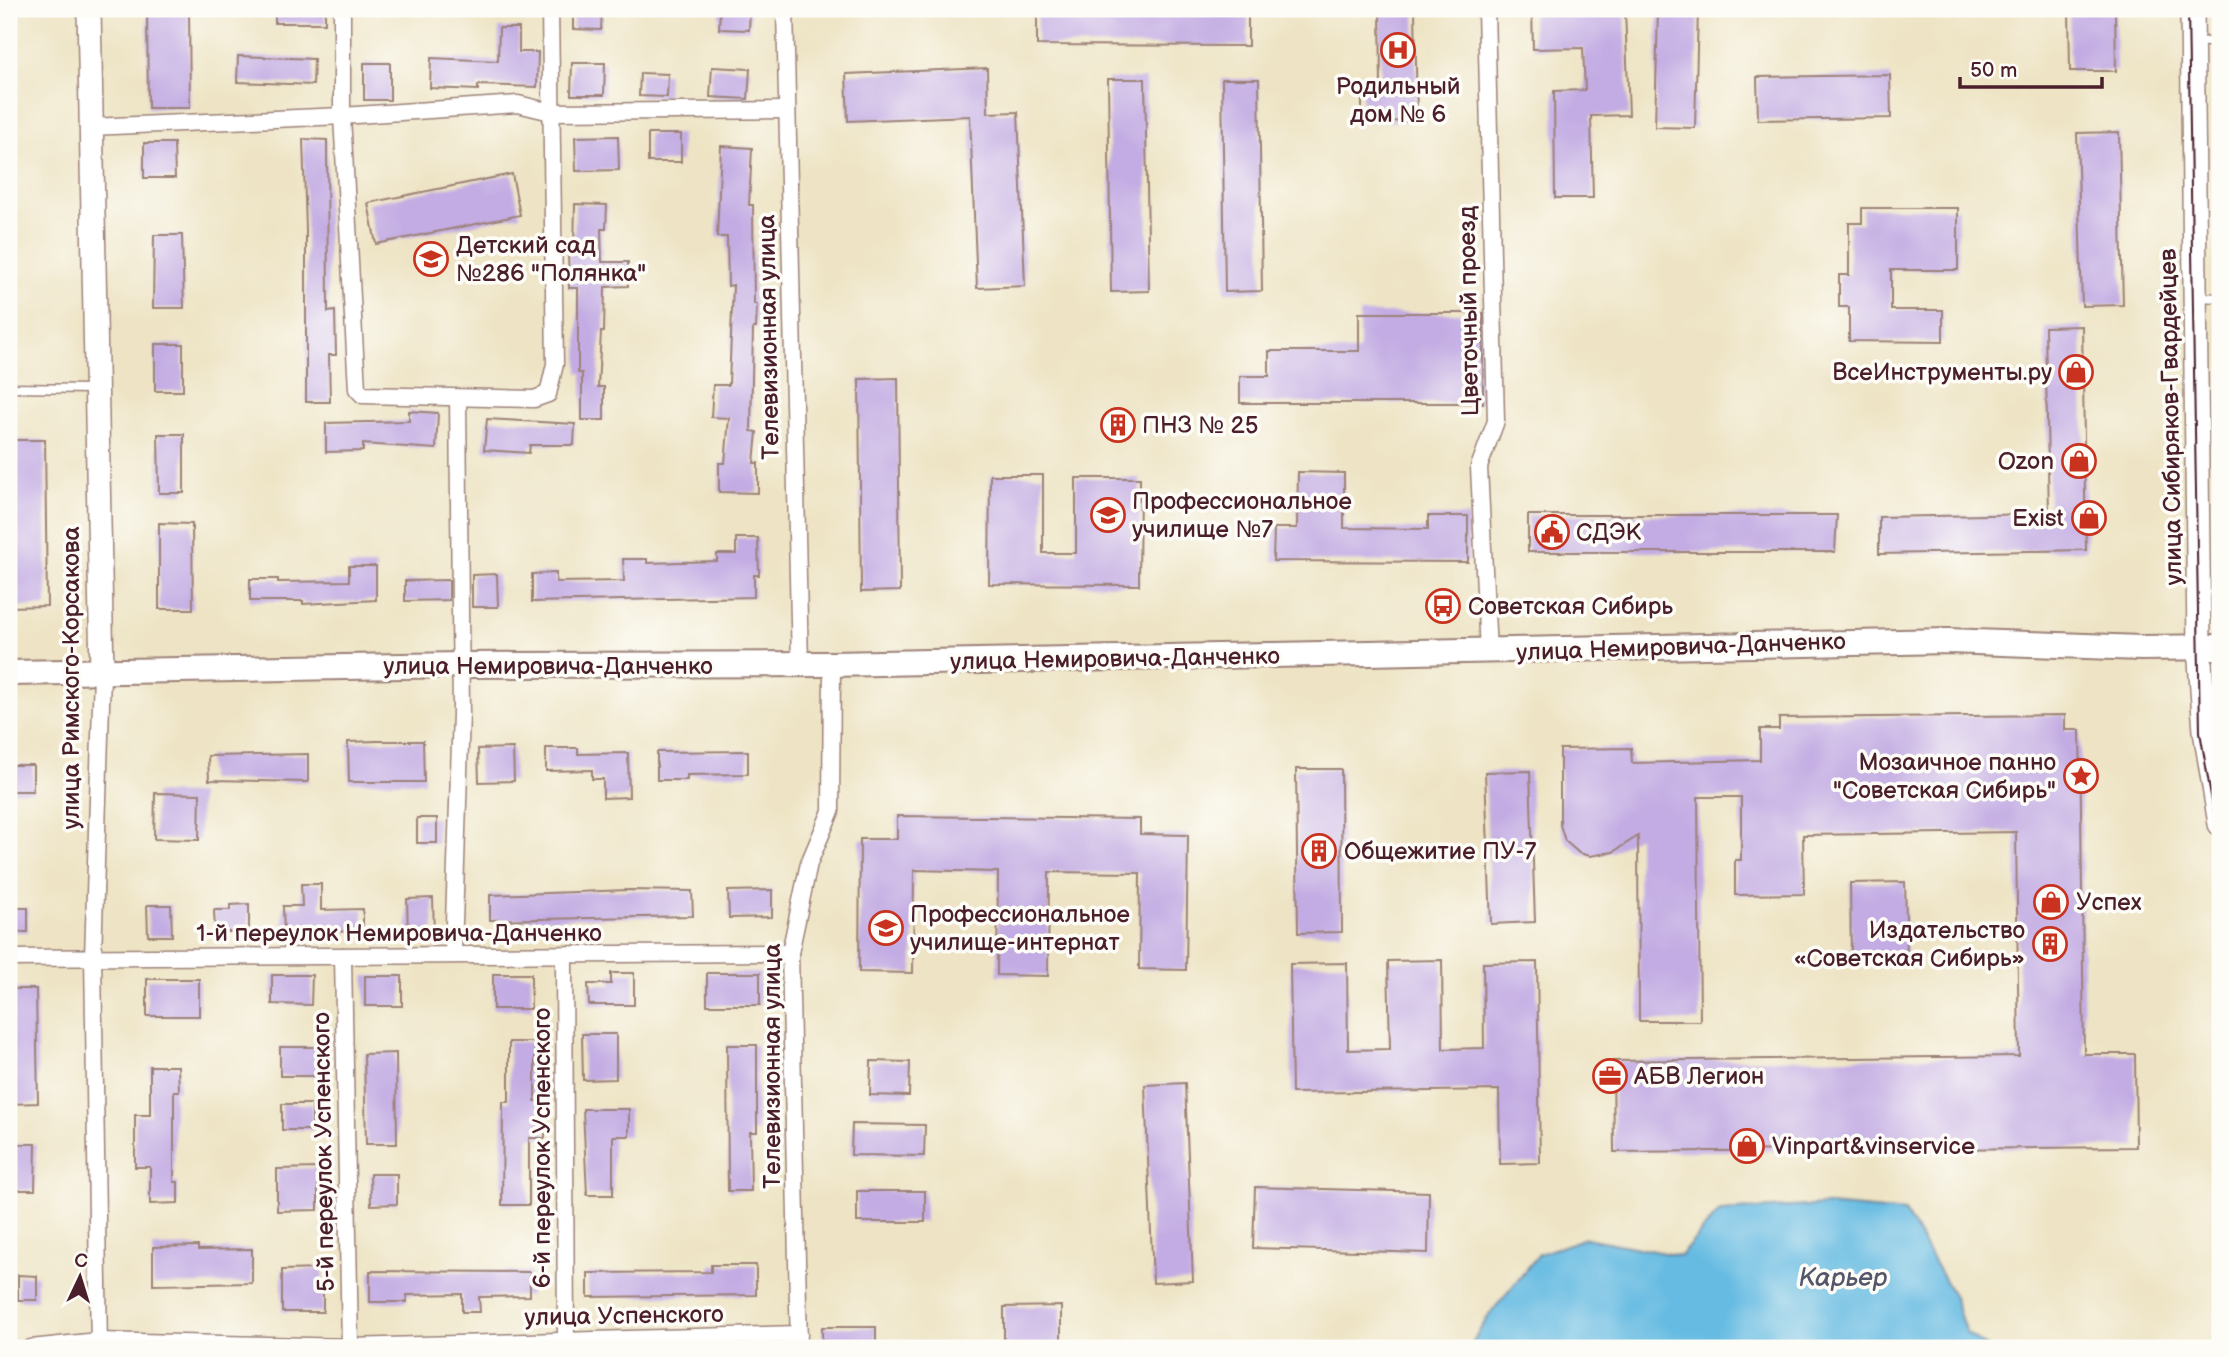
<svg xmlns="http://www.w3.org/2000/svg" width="2229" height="1357" font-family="'Balsamiq Sans',sans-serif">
  <rect width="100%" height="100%" fill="#fdfcf7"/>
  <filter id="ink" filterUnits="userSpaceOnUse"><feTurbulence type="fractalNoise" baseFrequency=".0143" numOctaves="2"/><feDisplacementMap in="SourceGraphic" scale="14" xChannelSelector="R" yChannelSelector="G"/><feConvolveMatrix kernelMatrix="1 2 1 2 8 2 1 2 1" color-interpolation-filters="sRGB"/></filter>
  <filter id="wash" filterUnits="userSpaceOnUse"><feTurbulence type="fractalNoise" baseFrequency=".00686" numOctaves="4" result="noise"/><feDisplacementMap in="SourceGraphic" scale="28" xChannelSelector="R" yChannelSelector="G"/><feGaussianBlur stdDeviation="1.57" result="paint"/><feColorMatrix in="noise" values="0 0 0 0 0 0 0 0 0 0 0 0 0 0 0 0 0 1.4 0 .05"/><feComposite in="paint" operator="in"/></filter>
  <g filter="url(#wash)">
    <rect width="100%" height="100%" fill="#eee4c5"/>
    <path fill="#66bbe2" stroke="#586d86" stroke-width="2" d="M1828,1205L1905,1212L1953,1295L1966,1333L1988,1348H1469L1489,1315L1539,1254L1586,1238L1680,1256L1720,1211Z"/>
    <g id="blocks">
      <g fill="#c3ace3">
        <path d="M147,9H189L190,108H148Z"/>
        <rect x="275" y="9" width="50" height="14"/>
        <path d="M573,9H602L601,30L573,29Z"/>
        <path d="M720,9H750L749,30L719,29Z"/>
        <path d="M1037,9H1248V46L1037,45Z"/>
        <path d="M1380,9H1415L1417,121L1362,122V86H1381Z"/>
        <path d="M1532,9H1625L1629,115L1591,116L1593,198H1555L1554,91L1585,90L1583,48L1533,49Z"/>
        <path d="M1658,9H1698L1695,128L1655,127Z"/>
        <path d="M2069,9H2115L2116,71H2070Z"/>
        <path d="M499,28H519V52H538L537,87L478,85V90L430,88L431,58L498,61Z"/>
        <path d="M238,56L314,59L313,85L237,82Z"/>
        <rect x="364" y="63" width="26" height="37"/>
        <path d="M572,63H605L604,95H571Z"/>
        <path d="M712,67L750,69L748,99L710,97Z"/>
        <path d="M987,68L988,113L1018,112L1025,286L977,288L970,116L848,121L846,74Z"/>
        <path d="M640,73L668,74L667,97L639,96Z"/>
        <path d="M1890,75L1891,118L1758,120L1757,77Z"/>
        <path d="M1108,79H1145L1149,291L1111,292Z"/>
        <path d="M1222,79H1259L1262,291L1225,292Z"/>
        <path d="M2119,132L2123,305L2082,306L2077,133Z"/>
        <rect x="648" y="134" width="33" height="28"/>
        <path d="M618,136L619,170L576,171L575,137Z"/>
        <path d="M303,139L327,140L328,312L335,311L336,355H329L330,402H306V230Z"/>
        <path d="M144,143H174L175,178H144Z"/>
        <path d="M721,146L752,148L749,205H753L754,304H757L756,328H753L751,431L757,432L754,463H758V493L719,492V463H725L729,418L711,417L713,385H729L733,285L728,286L727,237H717Z"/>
        <path d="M512,174L520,215L376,244L368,203Z"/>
        <path d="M575,204L607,205L606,229H601L602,262H628V286L605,287L604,332H601L598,387H604V420H582V373H578V288H569L568,252H574Z"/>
        <path d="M1862,208H1958V270H1891V310H1943V342L1849,341V307H1839V275H1849V223H1862Z"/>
        <path d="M154,235H182L184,308H153Z"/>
        <path d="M1359,313H1483V403H1240V376H1269V351H1359Z"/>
        <path d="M2082,326L2086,550L1879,554V517L2049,514L2045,327Z"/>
        <rect x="155" y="344" width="28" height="47"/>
        <path d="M898,378L900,591L861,592L859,379Z"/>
        <path d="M409,411L438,413L436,449L363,444V451L326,452V423L409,421Z"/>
        <path d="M487,419L575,424L574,445H530L529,453L484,450Z"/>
        <path d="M158,434H184V493H159Z"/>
        <path d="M9,440H45L47,606L9,607Z"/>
        <path d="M1298,472L1344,473V528L1428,529V516H1468V562L1273,561L1274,528H1297Z"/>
        <path d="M990,475H1043V553H1076V478H1140L1139,585L989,584Z"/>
        <path d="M1528,515H1837L1835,552H1528Z"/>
        <path d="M159,523L192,524L193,609H159Z"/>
        <path d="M736,538H758L759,575H754V597L532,602V574L556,573V582L624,581L623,559H647V563L717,561V554H736Z"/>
        <path d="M349,566H376V600L303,604V601H250V579H278V582L349,581Z"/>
        <path d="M497,574L498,607H472V575Z"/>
        <path d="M449,580V600L405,601V581Z"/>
        <path d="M2065,715V730H2080L2084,1054H2135L2136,1147L1614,1152L1613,1061L2019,1056L2016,832L1803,835L1804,894L1735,895V860H1741V797H1698L1700,1021H1639L1638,836L1613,852L1590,856L1579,853L1565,841L1560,825V749L1631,748L1632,763L1760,760V729H1779V718Z"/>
        <path d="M377,741H423L424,782H349L348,742Z"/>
        <path d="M513,748L514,781L479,782L478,749Z"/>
        <path d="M546,748H578V754L628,753L629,797L603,798V779H592V770L546,771Z"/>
        <path d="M748,751V774L687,775V780H657V752Z"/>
        <path d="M308,754V782L209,780L208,756Z"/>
        <rect x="12" y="765" width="21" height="26"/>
        <path d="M1296,769H1341L1342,932L1298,933Z"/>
        <path d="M1530,771L1535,922L1491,924L1485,772Z"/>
        <path d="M155,793L200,794L199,840L154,839Z"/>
        <path d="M897,816L1140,819V834L1188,835L1186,970L1139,969L1140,873L1049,872L1048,976L997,975L998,872L914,870L913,973L859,972L860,839H897Z"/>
        <rect x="417" y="818" width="20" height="25"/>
        <path d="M1905,882L1907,956L1851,957L1850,883Z"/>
        <path d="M301,884H321V910L363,909V931L322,932V937H284L283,906H302Z"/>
        <path d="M629,890L692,891L693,916L490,920V895Z"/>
        <path d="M772,890V917L729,918L728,891Z"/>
        <path d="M433,898L434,936H408L407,899Z"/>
        <path d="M249,904V932H215L214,910H230V905Z"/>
        <path d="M147,905H171L172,936H148Z"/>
        <rect x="9" y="908" width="19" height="24"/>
        <path d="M1442,960L1443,1049L1484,1048L1483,963L1537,962L1540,1163L1500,1164L1499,1090L1292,1093L1290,964L1347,963L1348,1050L1390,1049L1388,961Z"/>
        <path d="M611,973H634V1005H589L588,984H611Z"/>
        <rect x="707" y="973" width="53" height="32"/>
        <rect x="493" y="974" width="38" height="35"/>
        <path d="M272,975H312L311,1005L272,1004Z"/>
        <rect x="365" y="976" width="37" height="30"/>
        <rect x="147" y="979" width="52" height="37"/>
        <path d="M9,989H36L38,1103L9,1104Z"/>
        <path d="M582,1034H616V1079L583,1080Z"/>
        <path d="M509,1042H535V1101H545V1138H529V1205H502L503,1102H509Z"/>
        <path d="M727,1045H757V1132H750L751,1191H728Z"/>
        <rect x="280" y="1047" width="39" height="29"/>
        <path d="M396,1053L397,1144H366L364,1054Z"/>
        <path d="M871,1061L910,1062L909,1096L870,1095Z"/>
        <path d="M150,1066H178L179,1091H174V1182H178V1203L150,1204V1167H135V1115H150Z"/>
        <path d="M1185,1083L1193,1281L1153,1283L1145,1085Z"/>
        <rect x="282" y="1104" width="30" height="26"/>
        <path d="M583,1109H629V1136H613V1195H587Z"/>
        <path d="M852,1124L925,1125L924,1156L851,1155Z"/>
        <path d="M16,1144H36L35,1190H16Z"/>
        <path d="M318,1168V1210L277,1211V1169Z"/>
        <path d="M370,1174H397V1204L371,1205Z"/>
        <path d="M1255,1187L1429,1192L1428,1253L1253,1248Z"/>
        <rect x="857" y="1191" width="68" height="31"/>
        <path d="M198,1246V1250L252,1249V1283L153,1285V1247Z"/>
        <path d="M711,1265H756V1295L588,1297V1273L711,1272Z"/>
        <path d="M323,1269V1312H282V1270Z"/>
        <path d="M370,1271L530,1272V1296L479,1297L480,1312H462V1294L407,1295V1302H370Z"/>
        <path d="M18,1275L37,1276V1300H18Z"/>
        <path d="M1061,1306V1348H1004V1307Z"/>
        <rect x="822" y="1327" width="54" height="21"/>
      </g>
    </g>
  </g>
  <g filter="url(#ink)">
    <use href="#blocks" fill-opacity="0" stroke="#9c8278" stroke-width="2"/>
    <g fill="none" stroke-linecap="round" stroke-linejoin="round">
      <g stroke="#9c8278" stroke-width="11">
        <g id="lane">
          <path d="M2196,41L2220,43"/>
          <path d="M2197,297L2220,298"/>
          <path d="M9,388L93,389"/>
        </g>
      </g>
      <g stroke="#9c8278" stroke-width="19">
        <g id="street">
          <path d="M342,9V116L357,389L363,395L534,399L548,394L555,364L550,9"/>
          <path d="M785,9L800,665"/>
          <path d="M1486,9L1496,421L1479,467L1488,652"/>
          <path d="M90,127L342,116L518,104L551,112L787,110"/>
          <path d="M453,953L461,713L458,398"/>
          <path d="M343,956L350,1347"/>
          <path d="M564,957L566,1340"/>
          <path d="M9,958L790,953"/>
          <path d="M31,1348L98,1341L350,1347L799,1334"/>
          <path d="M99,1348L93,957L102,673"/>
          <path d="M799,1348L790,953L809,863L831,811L832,664"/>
        </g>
      </g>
      <g stroke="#9c8278" stroke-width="26">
        <g id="secondary">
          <path d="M89,9L102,673"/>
          <path d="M2192,9L2199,647L2205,731L2220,824"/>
        </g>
      </g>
      <g stroke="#9c8278" stroke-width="28">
        <path id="primary" d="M9,673L459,665L832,664L1948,641L2141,648L2220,647"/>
      </g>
      <use href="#lane" stroke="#fff" stroke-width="8"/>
      <use href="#street" stroke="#fff" stroke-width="16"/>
      <use href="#secondary" stroke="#fff" stroke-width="23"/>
      <use href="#primary" stroke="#fff" stroke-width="24"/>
      <path stroke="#4a1f2b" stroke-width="2" d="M2188,9L2200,732L2220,848"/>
    </g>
  </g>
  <defs>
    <g id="hospital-ring" transform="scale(1.75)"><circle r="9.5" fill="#fdfcf7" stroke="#c8321e" stroke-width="1.5"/><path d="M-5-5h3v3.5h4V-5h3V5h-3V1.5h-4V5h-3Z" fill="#c8321e"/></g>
    <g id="school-ring" transform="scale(1.75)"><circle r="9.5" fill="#fdfcf7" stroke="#c8321e" stroke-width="1.5"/><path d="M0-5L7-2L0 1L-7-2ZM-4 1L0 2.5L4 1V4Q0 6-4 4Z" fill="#c8321e"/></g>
    <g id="shop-ring" transform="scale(1.75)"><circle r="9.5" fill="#fdfcf7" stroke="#c8321e" stroke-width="1.5"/><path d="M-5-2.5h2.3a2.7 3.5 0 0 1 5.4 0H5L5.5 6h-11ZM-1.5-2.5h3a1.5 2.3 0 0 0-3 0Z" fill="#c8321e"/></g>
    <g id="building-ring" transform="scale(1.75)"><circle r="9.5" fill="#fdfcf7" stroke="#c8321e" stroke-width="1.5"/><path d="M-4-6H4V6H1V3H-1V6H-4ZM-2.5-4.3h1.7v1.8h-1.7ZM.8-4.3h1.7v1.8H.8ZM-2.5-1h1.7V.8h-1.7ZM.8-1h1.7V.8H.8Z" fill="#c8321e"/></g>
    <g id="university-ring" transform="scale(1.75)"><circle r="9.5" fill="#fdfcf7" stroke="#c8321e" stroke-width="1.5"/><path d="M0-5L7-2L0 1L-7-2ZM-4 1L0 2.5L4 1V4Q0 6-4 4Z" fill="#c8321e"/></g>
    <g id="civic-ring" transform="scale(1.75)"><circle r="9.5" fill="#fdfcf7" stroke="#c8321e" stroke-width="1.5"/><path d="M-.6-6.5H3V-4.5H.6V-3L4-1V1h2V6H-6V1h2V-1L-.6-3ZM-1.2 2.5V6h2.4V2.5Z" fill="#c8321e"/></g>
    <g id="bus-ring" transform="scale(1.75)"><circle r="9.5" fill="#fdfcf7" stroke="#c8321e" stroke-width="1.5"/><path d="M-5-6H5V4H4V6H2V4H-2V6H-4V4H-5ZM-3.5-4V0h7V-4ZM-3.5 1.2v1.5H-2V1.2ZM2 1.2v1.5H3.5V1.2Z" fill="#c8321e"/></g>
    <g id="sight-ring" transform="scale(1.75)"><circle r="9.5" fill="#fdfcf7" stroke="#c8321e" stroke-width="1.5"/><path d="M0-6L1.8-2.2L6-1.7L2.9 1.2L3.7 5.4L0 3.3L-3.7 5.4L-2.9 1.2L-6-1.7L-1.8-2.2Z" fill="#c8321e"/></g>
    <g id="office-ring" transform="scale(1.75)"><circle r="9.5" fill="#fdfcf7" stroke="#c8321e" stroke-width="1.5"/><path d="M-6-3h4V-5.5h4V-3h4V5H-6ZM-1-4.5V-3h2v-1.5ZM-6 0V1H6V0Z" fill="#c8321e"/></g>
  </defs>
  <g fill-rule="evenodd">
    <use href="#hospital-ring" x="1398" y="50"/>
    <use href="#school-ring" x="431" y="259"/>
    <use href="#shop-ring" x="2076" y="372"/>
    <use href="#building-ring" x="1118" y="425"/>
    <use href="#shop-ring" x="2079" y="461"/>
    <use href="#university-ring" x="1108" y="515"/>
    <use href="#shop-ring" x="2089" y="518"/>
    <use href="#civic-ring" x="1552" y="532"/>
    <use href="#bus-ring" x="1443" y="606"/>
    <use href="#sight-ring" x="2081" y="776"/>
    <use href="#building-ring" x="1319" y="851"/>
    <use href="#shop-ring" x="2051" y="902"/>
    <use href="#university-ring" x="886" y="928"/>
    <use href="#building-ring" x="2050" y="944"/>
    <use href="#office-ring" x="1610" y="1076"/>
    <use href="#shop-ring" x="1747" y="1146"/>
  </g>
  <g text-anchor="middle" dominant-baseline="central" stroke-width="7" stroke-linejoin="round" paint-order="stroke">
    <g font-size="24" fill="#4a1f2b" stroke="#fdfcf7" text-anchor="start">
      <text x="1398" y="86" text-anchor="middle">Родильный<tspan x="1398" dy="28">дом № 6</tspan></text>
      <text x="456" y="245">Детский сад<tspan x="456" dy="28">№286 "Полянка"</tspan></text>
      <text x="2052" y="372" text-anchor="end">ВсеИнструменты.ру</text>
      <text x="1142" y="425">ПНЗ № 25</text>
      <text x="2054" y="461" text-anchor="end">Ozon</text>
      <text x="1132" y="501">Профессиональное<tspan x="1132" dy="28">училище №7</tspan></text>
      <text x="2064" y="518" text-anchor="end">Exist</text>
      <text x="1576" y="532">СДЭК</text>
      <text x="1468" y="606">Советская Сибирь</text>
      <text x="2056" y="762" text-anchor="end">Мозаичное панно<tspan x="2056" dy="28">"Советская Сибирь"</tspan></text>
      <text x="1344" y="851">Общежитие ПУ-7</text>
      <text x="2076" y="902">Успех</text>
      <text x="910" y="914">Профессиональное<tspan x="910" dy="28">училище-интернат</tspan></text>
      <text x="2025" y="930" text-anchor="end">Издательство<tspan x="2025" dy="28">«Советская Сибирь»</tspan></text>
      <text x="1634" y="1076">АБВ Легион</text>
      <text x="1772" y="1146">Vinpart&amp;vinservice</text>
    </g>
    <g font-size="24" fill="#4a1f2b" stroke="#fdfcf7">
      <text transform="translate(1469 311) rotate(-91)">Цветочный проезд</text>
      <text transform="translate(769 337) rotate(-91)">Телевизионная улица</text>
      <text transform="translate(2171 417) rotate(-91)">улица Сибиряков-Гвардейцев</text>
      <text transform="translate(1681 647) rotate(-2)">улица Немировича-Данченко</text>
      <text transform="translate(1115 659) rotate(-1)">улица Немировича-Данченко</text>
      <text x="548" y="666">улица Немировича-Данченко</text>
      <text transform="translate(71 678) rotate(-90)">улица Римского-Корсакова</text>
      <text x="399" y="933">1-й переулок Немировича-Данченко</text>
      <text transform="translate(772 1066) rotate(-90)">Телевизионная улица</text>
      <text transform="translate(542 1148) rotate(-90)">6-й переулок Успенского</text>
      <text transform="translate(324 1152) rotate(-91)">5-й переулок Успенского</text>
      <text transform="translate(624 1316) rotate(-1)">улица Успенского</text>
    </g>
    <g font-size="26" font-style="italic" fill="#54566b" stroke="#fdfcf7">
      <text x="1843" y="1278">Карьер</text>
    </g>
  </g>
  <rect width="2229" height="1357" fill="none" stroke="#fdfcf7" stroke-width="35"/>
  <g transform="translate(80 1277) rotate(4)" stroke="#fdfcf7" stroke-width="5" paint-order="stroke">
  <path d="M0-5L12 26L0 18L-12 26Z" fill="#4a1f2b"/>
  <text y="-10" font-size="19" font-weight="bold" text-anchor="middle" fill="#4a1f2b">С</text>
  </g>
  <path d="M1960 77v10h142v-10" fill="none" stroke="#4a1f2b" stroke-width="3.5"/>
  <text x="1970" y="77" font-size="21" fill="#4a1f2b" stroke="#fdfcf7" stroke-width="5" paint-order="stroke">50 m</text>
</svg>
